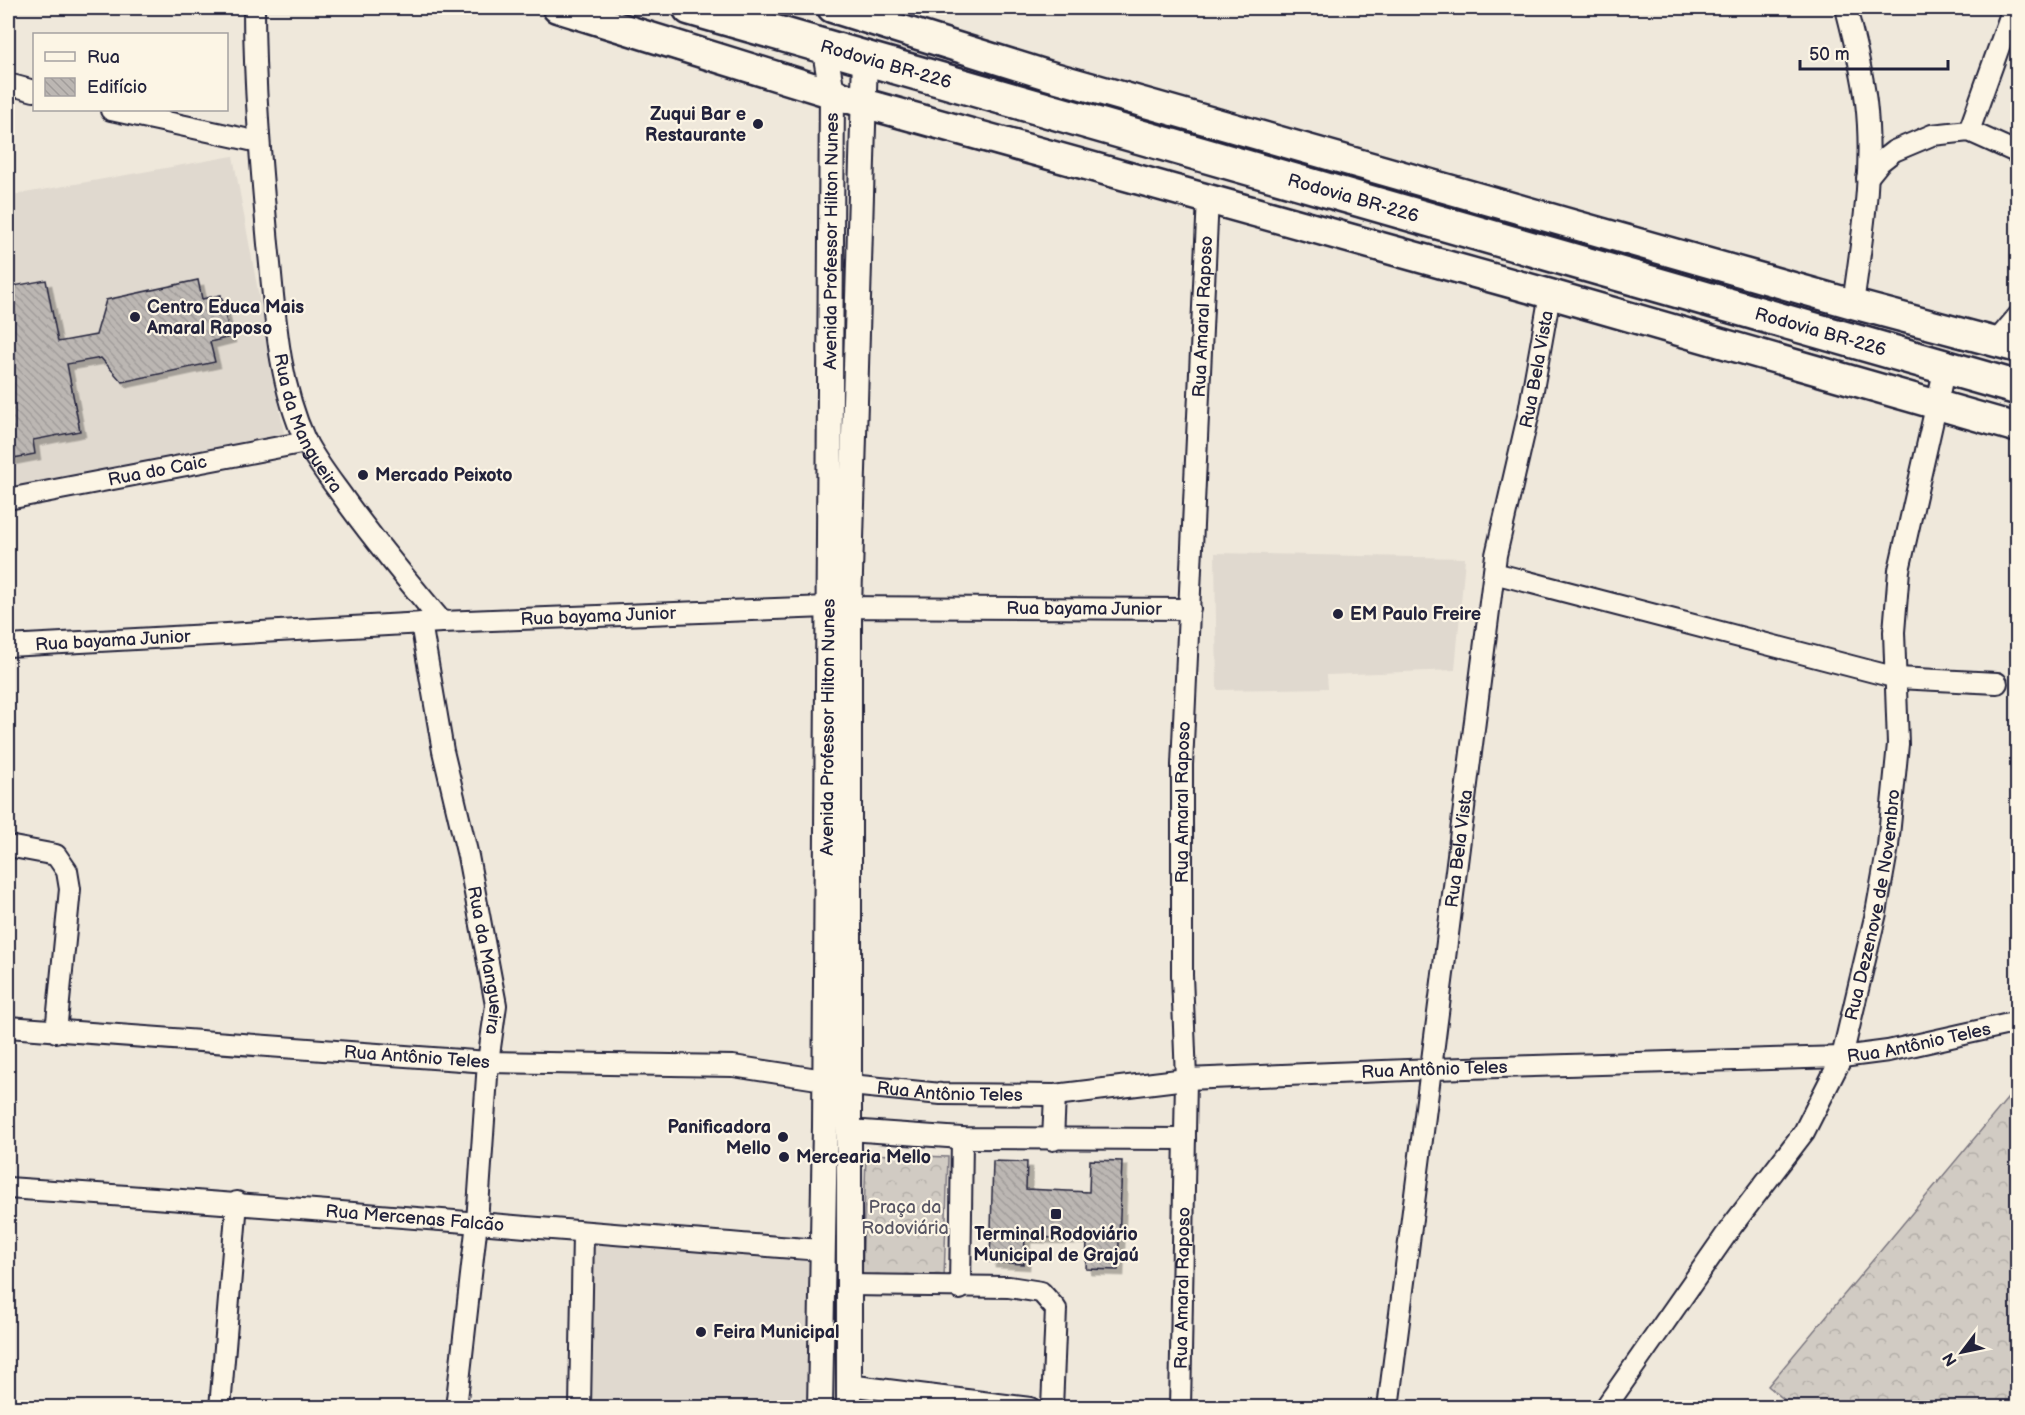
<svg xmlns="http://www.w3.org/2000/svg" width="2025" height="1415" font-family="'Balsamiq Sans',sans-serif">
  <defs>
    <pattern id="forest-crowns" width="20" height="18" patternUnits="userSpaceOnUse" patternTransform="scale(1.5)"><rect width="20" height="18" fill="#d1cbc3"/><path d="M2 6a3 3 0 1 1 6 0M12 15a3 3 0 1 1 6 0" fill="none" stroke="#b3aea8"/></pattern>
    <pattern id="building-back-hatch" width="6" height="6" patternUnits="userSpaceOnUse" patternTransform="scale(1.5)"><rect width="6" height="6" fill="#bcb7b3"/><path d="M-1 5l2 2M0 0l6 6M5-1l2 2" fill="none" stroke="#a19d9b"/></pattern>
    <filter id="shadow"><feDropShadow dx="5.5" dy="5.5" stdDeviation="0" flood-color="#0004"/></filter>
  </defs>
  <rect width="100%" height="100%" fill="#efe8db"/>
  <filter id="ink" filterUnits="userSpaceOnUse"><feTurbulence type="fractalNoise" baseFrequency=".0167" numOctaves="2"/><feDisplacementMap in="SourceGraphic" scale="12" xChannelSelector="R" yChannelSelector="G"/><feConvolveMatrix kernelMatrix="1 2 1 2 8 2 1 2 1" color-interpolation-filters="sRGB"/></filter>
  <g filter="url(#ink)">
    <g fill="#e0d9cf">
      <path d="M233,156L285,438L8,488V196Z"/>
      <path d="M1215,553L1465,558L1455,670L1327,675L1328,688L1217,690Z"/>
      <path d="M589,1240L814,1257L813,1407L587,1408Z"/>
    </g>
    <g fill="url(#forest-crowns)" stroke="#7a767f" stroke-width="1.5">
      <path d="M2017,1087V1407H1793L1768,1386Z"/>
      <path d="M866,1154L948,1157L944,1280L862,1277Z"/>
    </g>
    <g fill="url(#building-back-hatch)" stroke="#22223b" stroke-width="1.5" filter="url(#shadow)">
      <path d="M46,280L58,342L96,335L106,300L198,280L202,299L221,295L230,337L210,342L215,362L122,382L101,358L67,364L80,431L33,440L35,454L8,459V287Z"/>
      <path d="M1090,1160L1122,1161L1118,1270L1086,1269L1087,1239L1025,1237L1024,1264L990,1262L993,1161L1027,1162L1026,1189L1089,1192Z"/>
    </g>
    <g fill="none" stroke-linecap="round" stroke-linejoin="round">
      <g stroke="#22223b" stroke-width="24">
        <g id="minor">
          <path id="s1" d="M254,8C254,87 261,165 268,244C275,310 277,379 305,440C315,460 330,479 343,497C374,541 408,581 442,622"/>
          <path d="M1846,8C1854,39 1862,70 1866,102C1874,169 1862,238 1853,304"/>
          <path d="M8,84L34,91"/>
          <path d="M111,110L259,142"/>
          <path d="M1969,131L2013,8"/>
          <path d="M1867,178L1880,162L1894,151L1932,135L1969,131L2018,153"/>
          <path d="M1996,342L2018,316"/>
          <path id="s2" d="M8,499L306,442"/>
          <path d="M1494,573L1897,678L1997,683"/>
          <path id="s3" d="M421,623L443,751L468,856L496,1005L488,1062L477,1222L456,1408"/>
          <path id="s4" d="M8,646L442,622L827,607L1190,609"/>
          <path d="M8,846L56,855L67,871L70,889L56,1032"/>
          <path id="s5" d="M8,1027L488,1062L733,1066L824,1080"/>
          <path id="s6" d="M850,1085L941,1094L1055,1095L1186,1079L1433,1069L1842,1057L1888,1051L2018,1022"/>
          <path d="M849,1130L962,1138L1185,1139"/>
          <path d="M1053,1140L1055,1095"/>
          <path id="s7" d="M8,1188C279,1205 550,1230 822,1250"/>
          <path d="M848,1285L1009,1287L1041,1292L1056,1309L1052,1408"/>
          <path d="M960,1289L962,1138"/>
          <path d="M848,1385L1030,1408"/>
          <path d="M220,1408L237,1202"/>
          <path d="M580,1408L583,1233"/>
          <path id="s8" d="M1180,1408L1186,1079L1182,975V765L1208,198"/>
          <path id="s9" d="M1388,1408L1496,555L1529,412L1550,294"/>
          <path id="s10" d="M1605,1408L1732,1226L1804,1132L1842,1057L1876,913L1888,846L1898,744L1894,632L1899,570L1945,367"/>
        </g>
      </g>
      <g stroke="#22223b" stroke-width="28">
        <g id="tertiary">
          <path id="s11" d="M820,1408L825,1127L832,92L824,46"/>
          <path d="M849,1408V608L865,57"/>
        </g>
      </g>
      <g stroke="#22223b" stroke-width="33">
        <g id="secondary">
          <path d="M557,8L863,103L1550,294L2018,428"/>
          <path d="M832,8L1047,75L1853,304L2018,348"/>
        </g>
      </g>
      <g stroke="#22223b" stroke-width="38">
        <g id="trunk">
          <path id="s12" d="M690,8L2018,388"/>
        </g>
      </g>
      <use href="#minor" stroke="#fcf5e5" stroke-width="20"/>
      <use href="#tertiary" stroke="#fcf5e5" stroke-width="24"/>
      <use href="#secondary" stroke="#fcf5e5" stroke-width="28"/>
      <use href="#trunk" stroke="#fcf5e5" stroke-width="33"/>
    </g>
  </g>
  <g fill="#22223b" stroke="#fcf5e5" stroke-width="2">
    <circle cx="758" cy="124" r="6"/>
    <circle cx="135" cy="317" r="6"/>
    <circle cx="363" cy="475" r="6"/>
    <circle cx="1338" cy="614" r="6"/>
    <circle cx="783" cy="1137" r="6"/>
    <circle cx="784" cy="1157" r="6"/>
    <rect x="1050" y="1208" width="12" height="12" rx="3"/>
    <circle cx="701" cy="1332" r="6"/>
  </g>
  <g text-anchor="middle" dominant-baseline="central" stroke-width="4.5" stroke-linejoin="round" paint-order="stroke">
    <g font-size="18" fill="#22223b" stroke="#fcf5e5">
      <text stroke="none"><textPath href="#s12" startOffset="204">Rodovia BR-226</textPath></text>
      <text stroke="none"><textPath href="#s12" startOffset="690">Rodovia BR-226</textPath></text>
      <text stroke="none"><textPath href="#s11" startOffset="1167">Avenida Professor Hilton Nunes</textPath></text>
      <text stroke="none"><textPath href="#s8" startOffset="1092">Rua Amaral Raposo</textPath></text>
      <text stroke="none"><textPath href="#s12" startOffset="1176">Rodovia BR-226</textPath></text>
      <text stroke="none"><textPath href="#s9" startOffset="1050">Rua Bela Vista</textPath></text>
      <text stroke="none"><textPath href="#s1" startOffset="422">Rua da Mangueira</textPath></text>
      <text stroke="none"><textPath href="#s2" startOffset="152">Rua do Caic</textPath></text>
      <text stroke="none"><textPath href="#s4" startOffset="1077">Rua bayama Junior</textPath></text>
      <text stroke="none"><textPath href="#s4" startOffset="591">Rua bayama Junior</textPath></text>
      <text stroke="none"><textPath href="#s4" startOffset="105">Rua bayama Junior</textPath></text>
      <text stroke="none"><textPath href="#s11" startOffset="681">Avenida Professor Hilton Nunes</textPath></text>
      <text stroke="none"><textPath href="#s8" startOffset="606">Rua Amaral Raposo</textPath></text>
      <text stroke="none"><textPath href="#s9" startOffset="564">Rua Bela Vista</textPath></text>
      <text stroke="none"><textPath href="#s10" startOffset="580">Rua Dezenove de Novembro</textPath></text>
      <text stroke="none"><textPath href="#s3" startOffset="344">Rua da Mangueira</textPath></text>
      <text stroke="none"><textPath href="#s6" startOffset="1072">Rua Antônio Teles</textPath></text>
      <text stroke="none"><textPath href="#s5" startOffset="410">Rua Antônio Teles</textPath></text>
      <text stroke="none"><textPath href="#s6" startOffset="586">Rua Antônio Teles</textPath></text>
      <text stroke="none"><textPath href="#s6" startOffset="100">Rua Antônio Teles</textPath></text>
      <text stroke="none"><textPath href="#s7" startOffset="408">Rua Mercenas Falcão</textPath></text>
      <text stroke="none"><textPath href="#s8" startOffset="120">Rua Amaral Raposo</textPath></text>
    </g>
    <g font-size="18" font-weight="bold" fill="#22223b" stroke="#fcf5e5" text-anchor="start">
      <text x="746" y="114" text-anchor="end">Zuqui Bar e<tspan x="746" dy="21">Restaurante</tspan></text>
      <text x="147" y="307">Centro Educa Mais<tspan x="147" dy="21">Amaral Raposo</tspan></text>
      <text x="375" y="475">Mercado Peixoto</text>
      <text x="1350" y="614">EM Paulo Freire</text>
      <text x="771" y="1127" text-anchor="end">Panificadora<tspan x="771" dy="21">Mello</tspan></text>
      <text x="796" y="1157">Mercearia Mello</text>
      <text x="1056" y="1234" text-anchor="middle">Terminal Rodoviário<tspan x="1056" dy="21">Municipal de Grajaú</tspan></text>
      <text x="713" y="1332">Feira Municipal</text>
    </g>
    <g font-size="18" fill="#575564" stroke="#fcf5e5">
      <text x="905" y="1207">Praça da<tspan x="905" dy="21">Rodoviária</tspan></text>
    </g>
  </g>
  <rect width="2025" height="1415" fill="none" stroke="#fcf5e5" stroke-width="30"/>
  <rect x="15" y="15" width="1995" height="1385" fill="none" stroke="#22223b" stroke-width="2" filter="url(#ink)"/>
  <rect x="33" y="33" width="195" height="78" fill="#fcf5e5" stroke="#a5a1a1" stroke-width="1.5"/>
  <rect x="45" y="52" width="30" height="9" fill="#fcf5e5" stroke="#a5a1a1" stroke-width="1.5"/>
  <text x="87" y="63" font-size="18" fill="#22223b">Rua</text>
  <rect x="45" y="78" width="30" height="18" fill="url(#building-back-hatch)" stroke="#a5a1a1" stroke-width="1.5"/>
  <text x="87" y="93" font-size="18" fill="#22223b">Edifício</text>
  <g transform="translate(1962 1352) rotate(238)" stroke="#fcf5e5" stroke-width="4.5" paint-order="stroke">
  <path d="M0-4.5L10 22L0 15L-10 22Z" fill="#22223b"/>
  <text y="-9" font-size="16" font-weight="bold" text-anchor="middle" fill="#22223b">N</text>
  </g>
  <path d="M1800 60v9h148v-9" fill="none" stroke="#22223b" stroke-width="3"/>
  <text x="1809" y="60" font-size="18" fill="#22223b" stroke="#fcf5e5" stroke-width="4.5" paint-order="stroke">50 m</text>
</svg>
